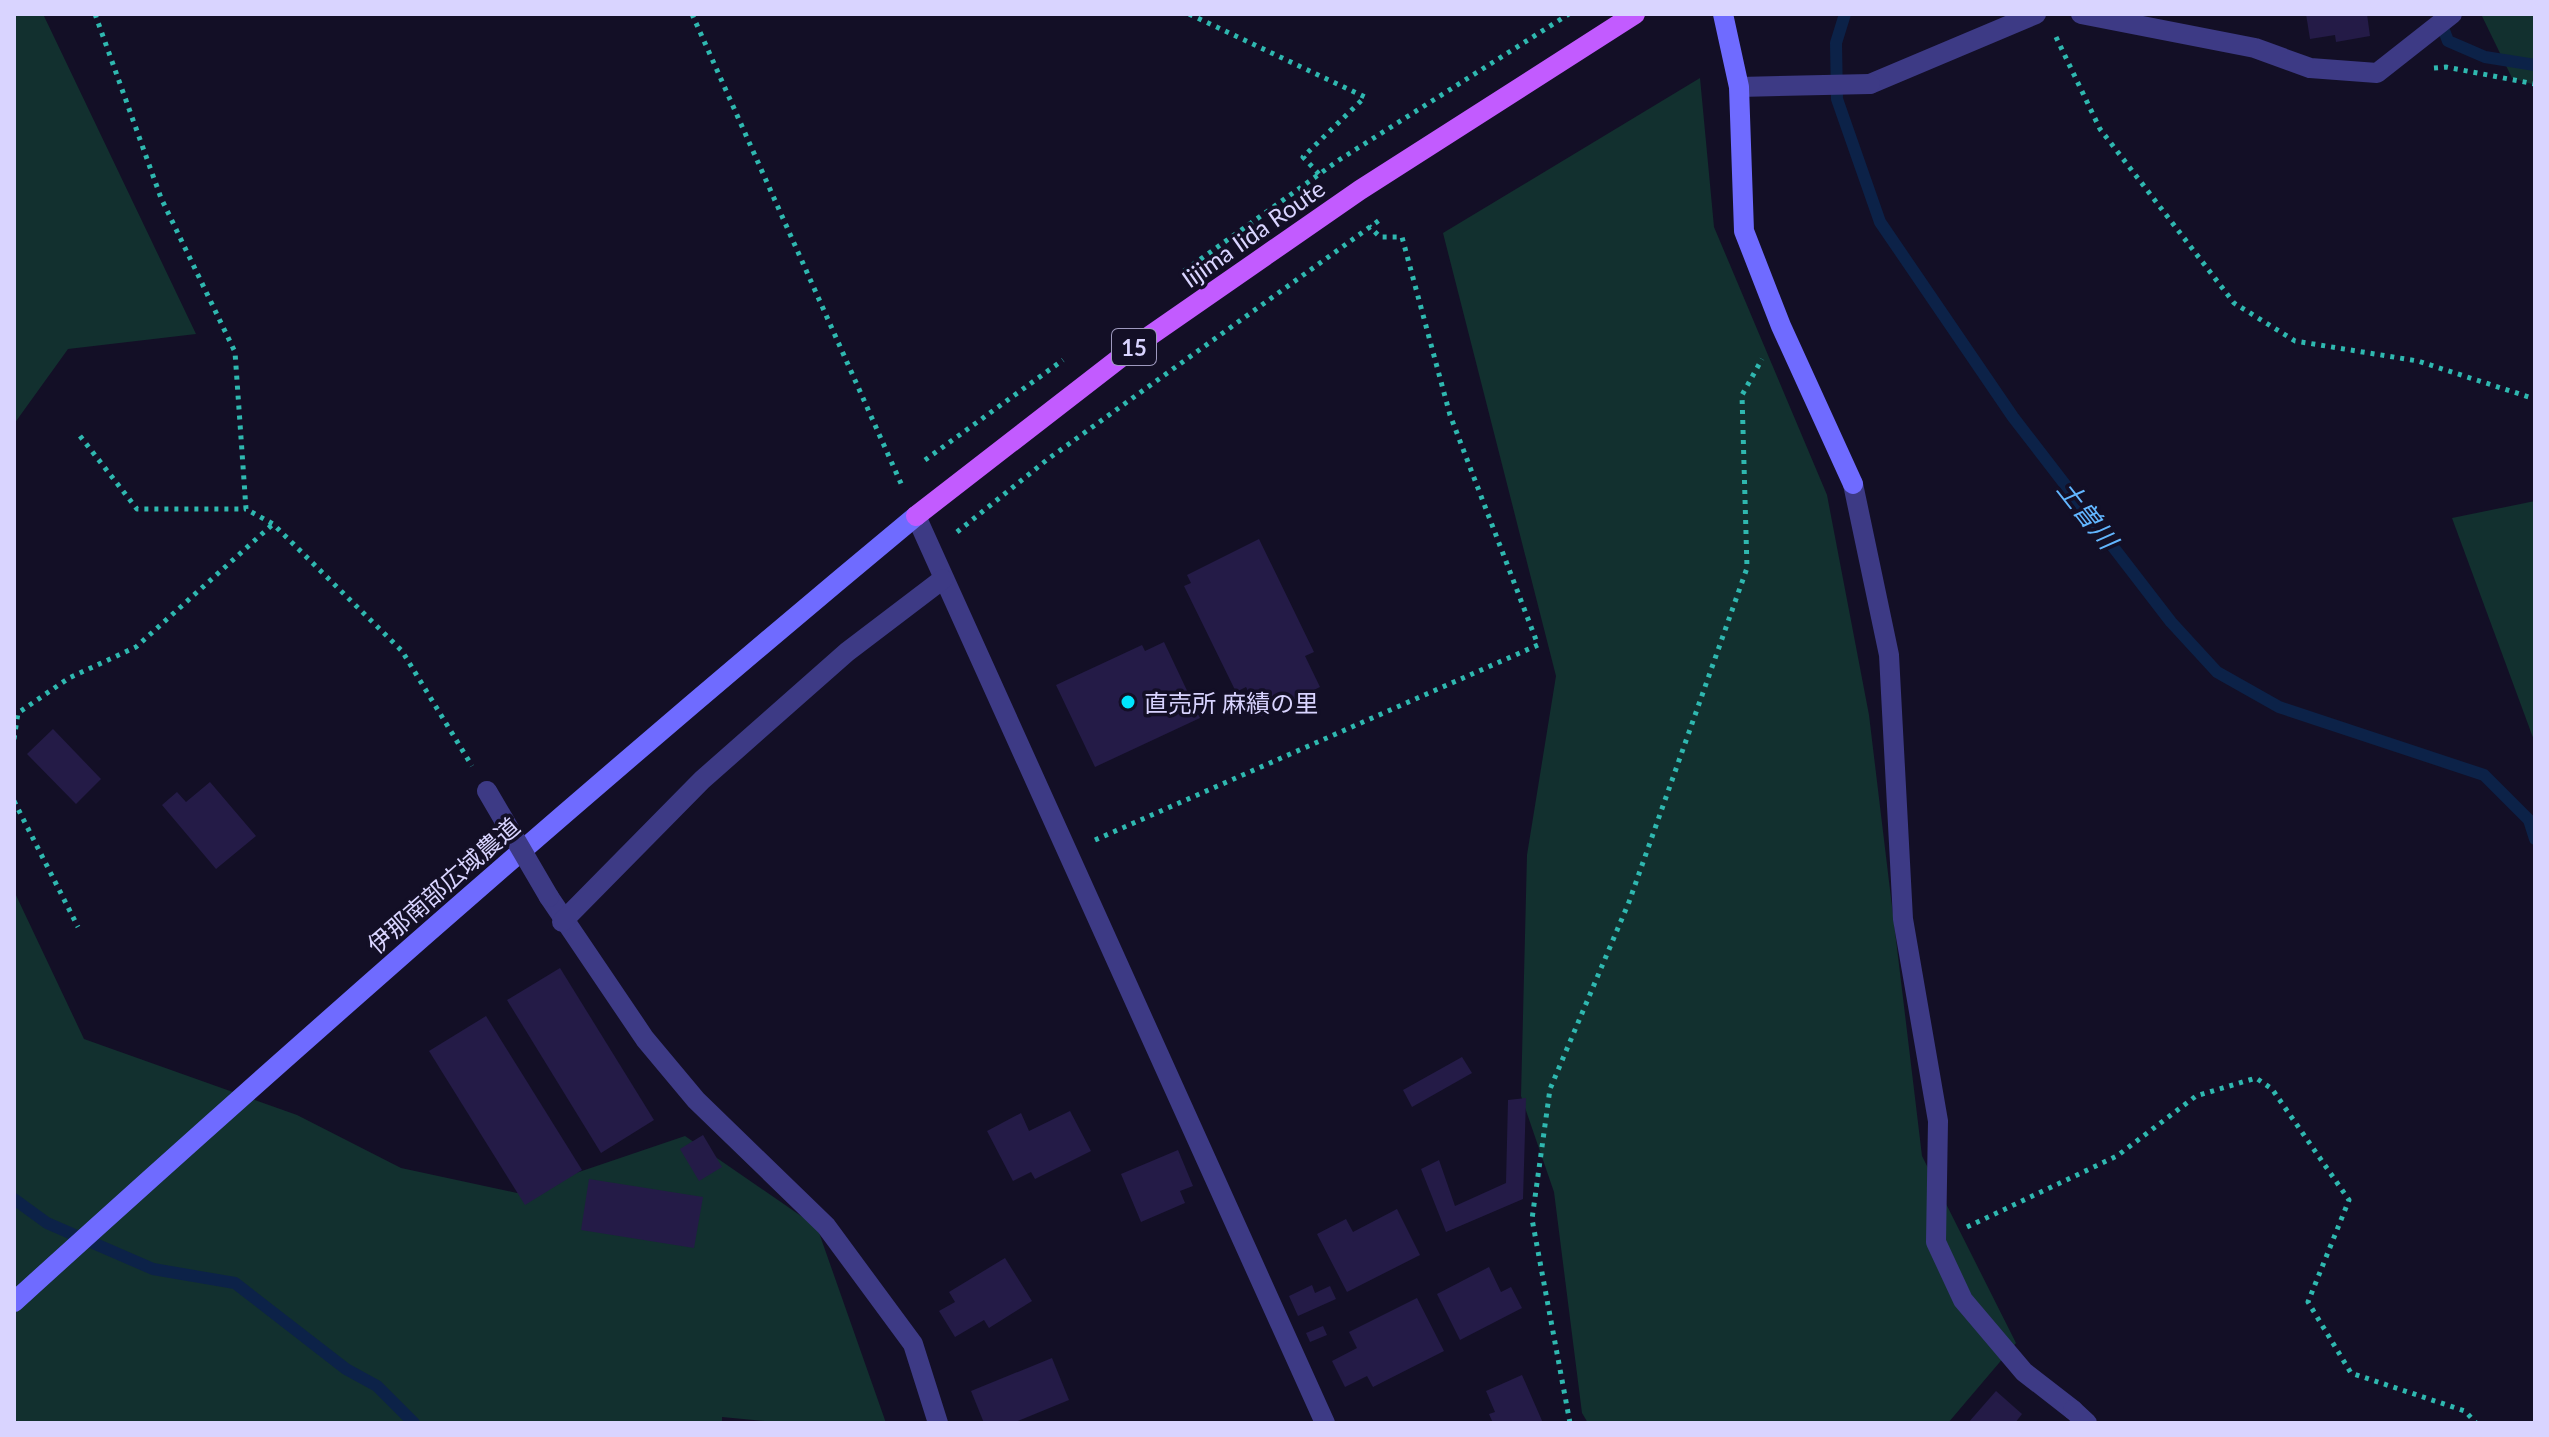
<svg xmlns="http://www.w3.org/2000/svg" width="2549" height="1437" font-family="Lato,'Noto Sans JP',sans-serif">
  <rect width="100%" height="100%" fill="#130f26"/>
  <g fill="#12302f">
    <path d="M14,14H43L196,334L68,349L14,424Z"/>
    <path d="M2481,14H2535V85L2512,78Z"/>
    <path d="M1700,78L1714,227L1827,495L1869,715L1922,1156L2016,1343L1948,1423H1588L1582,1413L1554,1192L1521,1096L1527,855L1556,676L1443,233Z"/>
    <path d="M2535,501V743L2452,518Z"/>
    <path d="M14,891L84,1039L297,1115L401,1168L517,1193L685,1136L817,1227L886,1423H787L722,1417V1423H14Z"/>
  </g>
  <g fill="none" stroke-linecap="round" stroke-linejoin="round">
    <g stroke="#0c2248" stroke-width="12">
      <path d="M1845,14L1836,43L1837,99L1880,222L2013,417L2171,622L2217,672L2279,707L2484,775L2529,820L2535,839"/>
      <path d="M2440,20L2448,41L2485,57L2535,65"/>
      <path d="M14,1199L47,1223L153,1269L235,1283L346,1369L377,1386L414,1423"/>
    </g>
  </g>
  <g fill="#241b47">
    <path d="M2306,14H2367L2370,36L2336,42L2335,35L2310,39Z"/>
    <path d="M1259,539L1314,652L1305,656L1320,687L1261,716L1246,687L1236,692L1184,586L1191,583L1187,575Z"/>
    <path d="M1164,642L1200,718L1095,767L1056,685L1142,645L1145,651Z"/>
    <path d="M53,729L101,779L76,804L27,754Z"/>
    <path d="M210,782L256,836L216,869L162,805L177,792L186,802Z"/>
    <path d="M560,968L654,1120L601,1153L507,1000Z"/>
    <path d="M486,1016L582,1170L525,1205L429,1051Z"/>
    <path d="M1462,1057L1472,1073L1412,1107L1403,1090Z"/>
    <path d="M1526,1098L1523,1199L1446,1232L1421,1169L1439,1160L1455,1206L1506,1183L1508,1100Z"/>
    <path d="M1070,1111L1091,1151L1035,1179L1031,1172L1013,1181L987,1131L1021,1113L1029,1131Z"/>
    <path d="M703,1135L722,1167L699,1181L680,1149Z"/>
    <path d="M1178,1150L1193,1186L1180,1191L1185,1203L1141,1222L1121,1174Z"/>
    <path d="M589,1179L703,1197L694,1248L581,1230Z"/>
    <path d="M1397,1209L1420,1255L1347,1292L1317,1234L1346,1219L1353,1232Z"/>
    <path d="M1005,1258L1032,1301L989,1328L984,1320L955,1337L939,1311L955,1302L949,1292Z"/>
    <path d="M1489,1267L1501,1292L1511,1287L1522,1308L1460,1340L1437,1294Z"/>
    <path d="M1312,1285L1315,1293L1330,1286L1336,1299L1298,1316L1289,1296Z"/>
    <path d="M1417,1298L1444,1351L1373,1387L1367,1376L1345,1387L1332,1361L1357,1348L1349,1332Z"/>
    <path d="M1323,1326L1327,1335L1310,1342L1306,1333Z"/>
    <path d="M1052,1358L1069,1400L1013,1423H984L971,1391Z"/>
    <path d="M1522,1375L1543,1423H1493L1489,1414L1495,1412L1486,1391Z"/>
    <path d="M1996,1391L2022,1414L2015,1423H1968Z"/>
  </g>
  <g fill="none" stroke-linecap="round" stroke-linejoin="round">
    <g stroke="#2fb8b0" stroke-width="5" stroke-dasharray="4 6" stroke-linecap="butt">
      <path d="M95,14L161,198L235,352L246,509L273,524L402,651L472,766"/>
      <path d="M692,14L903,488"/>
      <path d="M1189,14L1365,97L1303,157L1319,174"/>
      <path d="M2056,37L2100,129L2234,303L2295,341L2418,361L2535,399"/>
      <path d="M2434,68L2446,67L2535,84"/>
      <path d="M1184,271L1339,160L1569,14"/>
      <path d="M80,436L137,509H246"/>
      <path d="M925,460L1063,360"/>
      <path d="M957,532L1048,459L1381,219"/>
      <path d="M14,739L18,713L69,678L136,647L273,524"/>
      <path d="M14,801L78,927"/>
      <path d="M1095,840L1538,645L1450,415L1402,237H1380L1369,226"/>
      <path d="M1967,1227L2117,1156L2196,1096L2256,1078L2272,1089L2349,1200L2308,1302L2351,1373L2465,1411L2476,1423"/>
      <path d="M1570,1423L1532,1219L1550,1089L1629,902L1747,568L1742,395L1762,359"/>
    </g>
    <g stroke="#3d3a85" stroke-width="20">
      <path d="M2081,14L2255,48L2310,68L2377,73L2452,14"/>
      <path d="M1870,84L2036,14"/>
      <path d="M1853,484L1889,655L1903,919L1938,1121L1936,1242L1963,1300L2024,1372L2073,1410"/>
    </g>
    <g stroke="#3d3a85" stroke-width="20">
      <path d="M1739,87L1870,84"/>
      <path d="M916,516L1325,1423"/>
      <path d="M549,897L645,1039L696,1100L826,1226L913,1344L938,1423"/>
      <path d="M562,922L702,780L847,652L943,579"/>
      <path d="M2073,1410L2087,1423"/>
    </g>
    <g stroke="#6f6bff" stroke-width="20">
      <path d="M1723,14L1739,87L1744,231L1781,326L1853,484"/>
      <path d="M14,1302C309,1034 609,771 916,516"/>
    </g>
    <path stroke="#c25bff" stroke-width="20" d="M916,516L1138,344L1360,190L1635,14"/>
    <path stroke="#3d3a85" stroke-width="20" d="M487,791L549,897"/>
  </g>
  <circle fill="#00e5ff" stroke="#130f26" stroke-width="3" cx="1128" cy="702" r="8"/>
  <g text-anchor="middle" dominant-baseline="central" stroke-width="7" stroke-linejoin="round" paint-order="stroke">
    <rect fill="#130f26" stroke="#9e99be" stroke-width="2" x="1112" y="329" width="44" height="36" rx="6"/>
    <g font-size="22" font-weight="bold" fill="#d9d4ff">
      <text x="1134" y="347">15</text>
    </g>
    <g font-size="24" fill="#d9d4ff" stroke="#130f26">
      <text transform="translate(1253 233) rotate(-35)">Iijima Iida Route</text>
      <text transform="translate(443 885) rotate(-41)">伊那南部広域農道</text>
    </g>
    <g font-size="24" fill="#d9d4ff" stroke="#130f26" text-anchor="start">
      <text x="1144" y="702">直売所 麻績の里</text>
    </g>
    <g font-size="26" font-style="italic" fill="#62b6ff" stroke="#130f26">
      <text transform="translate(2088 514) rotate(52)">土曽川</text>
    </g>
  </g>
  <rect width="2549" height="1437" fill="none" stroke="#d9d4ff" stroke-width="32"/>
</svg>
